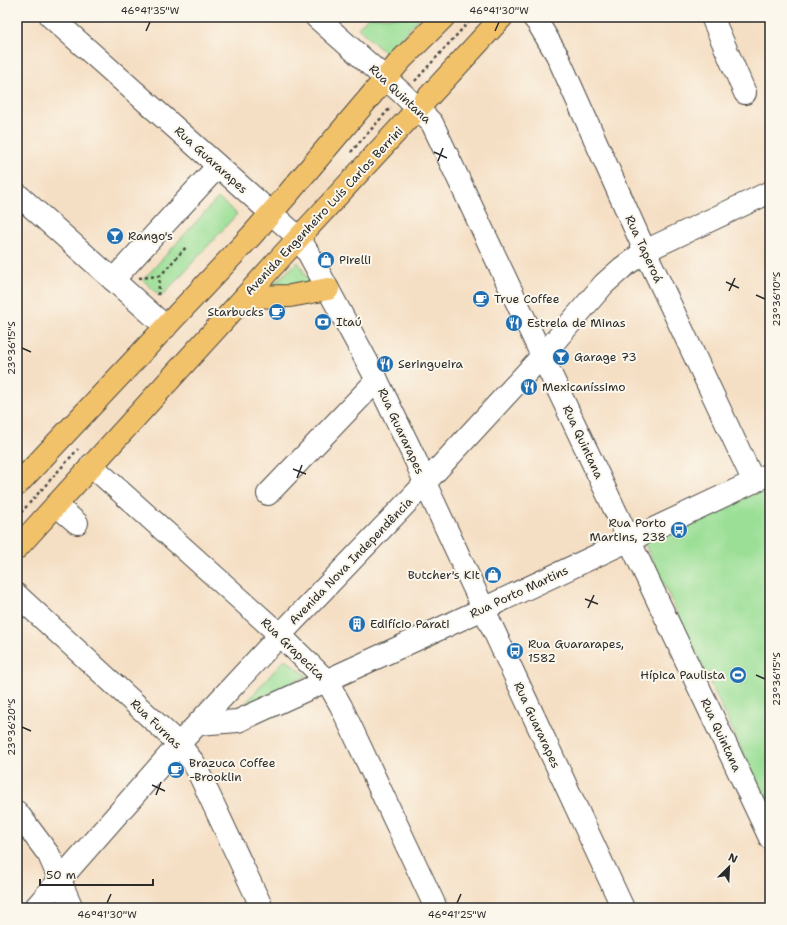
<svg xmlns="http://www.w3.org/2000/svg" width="787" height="925" font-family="'Shantell Sans',sans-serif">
  <rect width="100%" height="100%" fill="#fbf7ec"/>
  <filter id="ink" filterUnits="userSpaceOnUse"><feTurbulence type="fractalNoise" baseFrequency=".025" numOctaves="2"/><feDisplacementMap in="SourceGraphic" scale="8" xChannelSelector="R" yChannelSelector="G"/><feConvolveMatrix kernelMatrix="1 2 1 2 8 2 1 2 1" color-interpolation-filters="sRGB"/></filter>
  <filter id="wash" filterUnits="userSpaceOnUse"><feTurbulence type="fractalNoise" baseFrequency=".012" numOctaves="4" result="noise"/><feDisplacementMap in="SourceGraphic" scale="16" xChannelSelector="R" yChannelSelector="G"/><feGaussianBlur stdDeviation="0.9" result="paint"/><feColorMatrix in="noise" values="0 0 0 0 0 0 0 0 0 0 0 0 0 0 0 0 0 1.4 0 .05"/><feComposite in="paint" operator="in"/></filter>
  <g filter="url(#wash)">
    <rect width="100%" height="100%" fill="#f5dfc4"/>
    <g fill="#9bdf96" stroke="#638560">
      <path d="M368,17H420L386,54L358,28Z"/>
      <path d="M218,198L237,214L161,297L143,280Z"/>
      <path d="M298,262L313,288H269Z"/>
      <path d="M770,482V810L643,540Z"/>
      <path d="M285,659L307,676L243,706Z"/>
    </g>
  </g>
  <g filter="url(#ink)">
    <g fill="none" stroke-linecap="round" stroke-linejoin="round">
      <g stroke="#494642" stroke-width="24">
        <g id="minor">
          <path d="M51,17L299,238L309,254L377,380L416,461L425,483L623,908"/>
          <path d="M316,17L403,94L432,123L770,838"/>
          <path d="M533,17L538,23L557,55L645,251L754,482"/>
          <path d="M712,17L745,93"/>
          <path d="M17,194L166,327"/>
          <path d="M113,280L218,166"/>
          <path d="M91,465L280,635L327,681L341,706L436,908"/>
          <path d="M268,494L377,380"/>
          <path d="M56,505L77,523"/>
          <path d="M17,595L179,744L194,763L262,908"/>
          <path d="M198,724L238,721L483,609L770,474"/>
          <path d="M17,812L49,855L72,908"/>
          <path d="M35,908L179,744L280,635L415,494L542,356L604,284L622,268L645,251L770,192"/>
        </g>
      </g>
      <g stroke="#494642" stroke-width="24">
        <g id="major">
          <path d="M245,297L290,296L328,289"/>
          <path d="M17,485L252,235L287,195L401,60L444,17"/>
          <path d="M17,548L281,257L502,17"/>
        </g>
      </g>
      <g stroke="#494642" stroke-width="2.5" stroke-dasharray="3 3" stroke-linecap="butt">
        <path d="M415,81L473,17"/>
        <path d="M351,152L391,107"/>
        <path d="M139,278L160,276"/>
        <path d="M158,295L160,276L187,246"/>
        <path d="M17,517L78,449"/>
      </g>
      <use href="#minor" stroke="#fff" stroke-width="22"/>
      <use href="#major" stroke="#f2c26a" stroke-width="22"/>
    </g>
  </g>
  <path fill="none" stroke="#2b2b2b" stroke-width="1.5" d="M146,31L150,22M495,31L499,22M434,152L447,158M438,161L443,148M726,282L739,288M729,291L735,278M756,295L765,299M22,348L31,352M293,469L306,474M297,478L302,465M585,599L598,604M588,608L594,595M756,675L765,679M22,727L31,731M152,785L165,791M156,795L161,782M107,903L111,894M457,903L461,894"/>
  <defs>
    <g id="bar-disc" transform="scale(0.9)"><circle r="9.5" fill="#1f6fb2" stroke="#fbf7ec"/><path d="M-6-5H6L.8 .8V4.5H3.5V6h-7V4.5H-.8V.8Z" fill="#fff"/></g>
    <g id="shop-disc" transform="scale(0.9)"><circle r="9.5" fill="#1f6fb2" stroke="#fbf7ec"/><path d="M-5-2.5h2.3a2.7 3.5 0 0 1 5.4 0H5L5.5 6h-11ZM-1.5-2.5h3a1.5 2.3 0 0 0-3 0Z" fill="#fff"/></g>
    <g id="cafe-disc" transform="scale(0.9)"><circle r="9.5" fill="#1f6fb2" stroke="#fbf7ec"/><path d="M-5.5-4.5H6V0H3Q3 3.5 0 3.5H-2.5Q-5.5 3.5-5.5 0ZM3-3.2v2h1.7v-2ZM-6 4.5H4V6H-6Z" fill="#fff"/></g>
    <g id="bank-disc" transform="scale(0.9)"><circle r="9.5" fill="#1f6fb2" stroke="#fbf7ec"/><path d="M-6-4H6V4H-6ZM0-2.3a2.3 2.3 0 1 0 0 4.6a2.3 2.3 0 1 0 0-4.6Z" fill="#fff"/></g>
    <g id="restaurant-disc" transform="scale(0.9)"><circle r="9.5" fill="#1f6fb2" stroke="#fbf7ec"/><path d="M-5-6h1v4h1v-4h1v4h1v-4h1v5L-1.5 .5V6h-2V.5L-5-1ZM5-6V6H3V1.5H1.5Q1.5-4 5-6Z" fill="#fff"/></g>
    <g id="bus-disc" transform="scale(0.9)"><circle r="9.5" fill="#1f6fb2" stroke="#fbf7ec"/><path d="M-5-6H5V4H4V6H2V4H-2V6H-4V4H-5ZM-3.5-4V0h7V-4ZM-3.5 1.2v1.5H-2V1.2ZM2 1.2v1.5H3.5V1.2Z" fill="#fff"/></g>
    <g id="building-disc" transform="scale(0.9)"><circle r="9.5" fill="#1f6fb2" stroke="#fbf7ec"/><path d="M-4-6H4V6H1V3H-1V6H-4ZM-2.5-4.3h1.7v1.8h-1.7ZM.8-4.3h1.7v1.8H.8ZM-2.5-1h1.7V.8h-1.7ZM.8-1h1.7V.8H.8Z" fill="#fff"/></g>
    <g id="stadium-disc" transform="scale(0.9)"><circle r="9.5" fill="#1f6fb2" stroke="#fbf7ec"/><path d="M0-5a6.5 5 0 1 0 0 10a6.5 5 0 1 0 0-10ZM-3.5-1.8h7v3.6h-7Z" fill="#fff"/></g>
  </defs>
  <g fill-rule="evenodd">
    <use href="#bar-disc" x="115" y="236"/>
    <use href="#shop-disc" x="326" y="260"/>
    <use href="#cafe-disc" x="481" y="299"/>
    <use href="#cafe-disc" x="277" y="312"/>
    <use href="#bank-disc" x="323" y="322"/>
    <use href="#restaurant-disc" x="514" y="323"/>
    <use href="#bar-disc" x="561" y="357"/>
    <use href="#restaurant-disc" x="385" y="364"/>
    <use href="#restaurant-disc" x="529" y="387"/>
    <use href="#bus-disc" x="679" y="530"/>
    <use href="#shop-disc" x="493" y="575"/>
    <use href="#building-disc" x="357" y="624"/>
    <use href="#bus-disc" x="515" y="651"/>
    <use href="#stadium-disc" x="738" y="675"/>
    <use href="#cafe-disc" x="176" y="770"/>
  </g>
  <g text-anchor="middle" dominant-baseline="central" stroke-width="4" stroke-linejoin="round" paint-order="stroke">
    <g font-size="12" fill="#2b2b2b" stroke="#fbf7ec">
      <text transform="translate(400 94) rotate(43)">Rua Quintana</text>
      <text transform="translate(211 160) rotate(42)">Rua Guararapes</text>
      <text transform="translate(324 211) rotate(-47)">Avenida Engenheiro Luís Carlos Berrini</text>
      <text transform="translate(644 249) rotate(65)">Rua Taperoá</text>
      <text transform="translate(401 431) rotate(65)">Rua Guararapes</text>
      <text transform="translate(583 442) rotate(65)">Rua Quintana</text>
      <text transform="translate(351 561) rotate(-46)">Avenida Nova Independência</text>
      <text transform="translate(519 592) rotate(-25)">Rua Porto Martins</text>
      <text transform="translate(293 649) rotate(44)">Rua Grapecica</text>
      <text transform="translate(156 724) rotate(44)">Rua Furnas</text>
      <text transform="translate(537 725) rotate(65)">Rua Guararapes</text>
      <text transform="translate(721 735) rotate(65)">Rua Quintana</text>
    </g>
    <g font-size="12" fill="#2b2b2b" stroke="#fbf7ec" text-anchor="start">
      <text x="128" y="236">Rango's</text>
      <text x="339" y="260">Pirelli</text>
      <text x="494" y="299">True Coffee</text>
      <text x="264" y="312" text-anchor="end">Starbucks</text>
      <text x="336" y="322">Itaú</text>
      <text x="527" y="323">Estrela de Minas</text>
      <text x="574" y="357">Garage 73</text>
      <text x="398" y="364">Seringueira</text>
      <text x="542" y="387">Mexicaníssimo</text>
      <text x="666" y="523" text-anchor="end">Rua Porto<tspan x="666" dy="14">Martins, 238</tspan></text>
      <text x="480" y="575" text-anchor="end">Butcher's Kit</text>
      <text x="370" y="624">Edifício Parati</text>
      <text x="528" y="644">Rua Guararapes,<tspan x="528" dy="14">1582</tspan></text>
      <text x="725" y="675" text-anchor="end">Hípica Paulista</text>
      <text x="189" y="763">Brazuca Coffee<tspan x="189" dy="14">-Brooklin</tspan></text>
    </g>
  </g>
  <rect width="787" height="925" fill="none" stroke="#fbf7ec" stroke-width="44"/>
  <g transform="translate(729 867) rotate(24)" stroke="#fbf7ec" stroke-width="3" paint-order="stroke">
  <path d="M0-3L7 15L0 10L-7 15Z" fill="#2b2b2b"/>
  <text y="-6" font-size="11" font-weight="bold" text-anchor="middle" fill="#2b2b2b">N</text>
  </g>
  <path d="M40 879v6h113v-6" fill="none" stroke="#2b2b2b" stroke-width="2"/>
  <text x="46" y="879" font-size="12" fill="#2b2b2b" stroke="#fbf7ec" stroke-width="3" paint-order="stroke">50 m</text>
  <rect x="22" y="22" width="743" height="881" fill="none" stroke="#2b2b2b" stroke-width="1.5"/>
  <g font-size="10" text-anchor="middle" fill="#2b2b2b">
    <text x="150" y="14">46°41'35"W</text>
    <text x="499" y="14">46°41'30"W</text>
    <text transform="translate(776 299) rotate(-90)" y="4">23°36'10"S</text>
    <text transform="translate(11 348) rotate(-90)" y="4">23°36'15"S</text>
    <text transform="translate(776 679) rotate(-90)" y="4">23°36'15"S</text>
    <text transform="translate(11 727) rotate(-90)" y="4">23°36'20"S</text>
    <text x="107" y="918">46°41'30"W</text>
    <text x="457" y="918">46°41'25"W</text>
  </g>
</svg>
